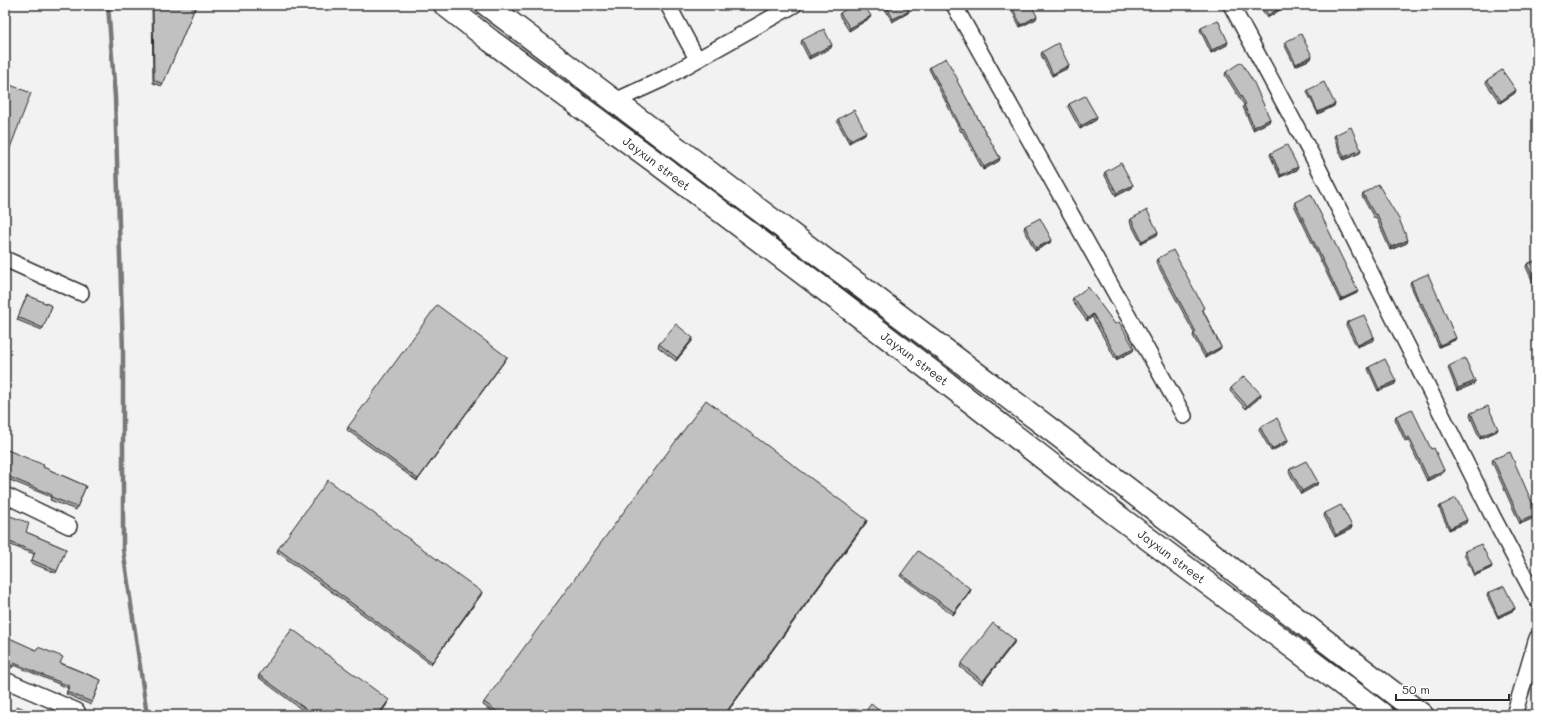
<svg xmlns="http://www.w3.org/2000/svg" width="1542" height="720" font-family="Mali,sans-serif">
  <rect width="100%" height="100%" fill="#f2f2f2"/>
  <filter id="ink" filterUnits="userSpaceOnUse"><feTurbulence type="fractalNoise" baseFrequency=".025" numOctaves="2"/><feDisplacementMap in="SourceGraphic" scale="8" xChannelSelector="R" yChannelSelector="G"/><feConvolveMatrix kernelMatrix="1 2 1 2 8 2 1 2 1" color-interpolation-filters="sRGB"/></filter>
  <g filter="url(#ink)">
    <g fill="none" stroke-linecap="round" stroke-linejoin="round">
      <path stroke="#787878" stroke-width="4.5" d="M108,5L115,97L123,351V549L147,715"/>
      <g stroke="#2b2b2b" stroke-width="18">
        <g id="minor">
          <path d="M668,5L697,59"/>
          <path d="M954,5L1184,416"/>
          <path d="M1231,5L1316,163L1494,519L1537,600"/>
          <path d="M615,101L663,79L794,5"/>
          <path d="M5,259L81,293"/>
          <path d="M5,495L69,526"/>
          <path d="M5,680L77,711"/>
          <path d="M1514,715L1537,638"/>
        </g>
      </g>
      <g stroke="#2b2b2b" stroke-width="25">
        <g id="trunk">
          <path d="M445,5L491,41L658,164L821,287L939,377L1115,514L1383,715"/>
          <path d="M487,5L1050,429L1422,715"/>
        </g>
      </g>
      <use href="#minor" stroke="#fff" stroke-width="15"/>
      <use href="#trunk" stroke="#fff" stroke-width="22"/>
    </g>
    <g fill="#a6a6a6" stroke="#2b2b2b">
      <path d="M152,5H199L193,12L162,86L153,83Z"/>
      <path d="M883,5H906L909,11L908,13L892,22Z"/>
      <path d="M1009,5H1031L1036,19L1020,27Z"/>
      <path d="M1259,5H1283V8L1267,18Z"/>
      <path d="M840,13L870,18L849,31L839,15Z"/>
      <path d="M1201,28L1227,45L1211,53L1200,30Z"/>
      <path d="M802,40L831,48L809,59L801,43Z"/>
      <path d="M1285,42L1311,59L1295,66L1284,44Z"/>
      <path d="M1042,52L1069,65L1068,68L1052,76L1041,55Z"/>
      <path d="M930,67L957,82L1000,158L999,161L983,170L962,131L961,132L929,69Z"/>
      <path d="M1226,72L1270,119L1269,122L1253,130L1243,107L1244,105L1225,75Z"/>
      <path d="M1487,80L1515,93L1500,103L1486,83Z"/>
      <path d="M1308,90L1335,104L1334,106L1318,114L1307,92Z"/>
      <path d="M1069,104L1097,117L1096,120L1080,129L1068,107Z"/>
      <path d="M838,119L865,134L849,143L837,121Z"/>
      <path d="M1335,135L1360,153L1343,160L1334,137Z"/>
      <path d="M1271,153L1297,170L1280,177L1270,155Z"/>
      <path d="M1105,172L1133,185L1132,188L1116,196L1104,174Z"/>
      <path d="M1363,194L1407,243L1390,250L1376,217L1374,218L1362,196Z"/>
      <path d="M1295,202L1357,293L1340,301L1294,205Z"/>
      <path d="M1131,219L1158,232L1157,235L1141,243L1130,222Z"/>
      <path d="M1025,226L1052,240L1051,242L1035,251L1024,229Z"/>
      <path d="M1157,259L1203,310L1221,347L1220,349L1205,358L1193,336L1194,333L1156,262Z"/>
      <path d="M1537,260V289H1536L1526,267L1527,264Z"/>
      <path d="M1411,281L1455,340L1439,347L1421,306H1420L1410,284Z"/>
      <path d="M27,295L52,306L42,330L17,320Z"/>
      <path d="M1073,298L1115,324L1133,351L1116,360L1092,317L1087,321L1072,301Z"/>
      <path d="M1347,322L1374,337V340L1357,347L1346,325Z"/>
      <path d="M693,338L692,341L676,361L658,347L659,344Z"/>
      <path d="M506,359L417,481L347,430L348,427Z"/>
      <path d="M1449,366L1475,381L1474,384L1457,391L1448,368Z"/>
      <path d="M1369,367L1395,384L1378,391L1368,369Z"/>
      <path d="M1231,388L1261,394L1260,397L1246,409L1230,391Z"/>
      <path d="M1471,413L1497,431L1480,439L1470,416Z"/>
      <path d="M1396,416L1431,449L1443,473L1427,481L1408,440L1405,441L1395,419Z"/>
      <path d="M1260,427L1288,440L1287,443L1271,451L1259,430Z"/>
      <path d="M5,449L43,467L86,486L76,510L50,500L51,497L5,478Z"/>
      <path d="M1493,459L1536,517L1520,524L1492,462Z"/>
      <path d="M1290,469L1317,485L1301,494L1289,472Z"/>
      <path d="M1440,506L1466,523L1449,530L1439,508Z"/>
      <path d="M1325,513L1352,526L1351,529L1335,537L1324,516Z"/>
      <path d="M5,514L26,532L66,549L56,573L31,563L34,554L5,543Z"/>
      <path d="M867,520L866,523L725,715H497L483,705L484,702Z"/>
      <path d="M278,549L481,595L431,664L277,552Z"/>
      <path d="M1465,551L1492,566L1491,568L1474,576L1464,554Z"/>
      <path d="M901,574L971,589L970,592L953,615L900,576Z"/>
      <path d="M1488,593L1515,608L1514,610L1498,618L1487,596Z"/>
      <path d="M5,636L61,663L101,680L91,705L66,694L68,688L14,665L12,668L5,665Z"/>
      <path d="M1015,640L1014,643L982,684L960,667L961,664Z"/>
      <path d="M259,675L388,703L379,715H309L258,677Z"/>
    </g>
    <g fill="#878787" stroke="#2b2b2b">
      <path d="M1284,6L1283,8L1267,18L1268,15Z"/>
      <path d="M909,11L908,13L892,22L893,19Z"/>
      <path d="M871,16L870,18L849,31L850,28Z"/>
      <path d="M1037,16L1036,19L1020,27L1021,25Z"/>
      <path d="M1228,42L1227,45L1211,53L1212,50Z"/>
      <path d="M832,45L831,48L809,59L810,56Z"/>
      <path d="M1312,56L1311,59L1295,66L1296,64Z"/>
      <path d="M1069,65L1068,68L1052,76L1053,74Z"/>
      <path d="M1516,90L1515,93L1500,103L1501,101Z"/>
      <path d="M1335,104L1334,106L1318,114V112Z"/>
      <path d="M1097,117L1096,120L1080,129L1081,126Z"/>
      <path d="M1270,119L1269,122L1253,130L1254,127Z"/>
      <path d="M866,132L865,134L849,143L850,140Z"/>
      <path d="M1361,150L1360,153L1343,160L1344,157Z"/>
      <path d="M1000,158L999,161L983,170L984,167Z"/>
      <path d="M1298,167L1297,170L1280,177L1281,175Z"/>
      <path d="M1133,185L1132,188L1116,196L1117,193Z"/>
      <path d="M1158,232L1157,235L1141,243L1142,241Z"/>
      <path d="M1052,240L1051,242L1035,251L1036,248Z"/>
      <path d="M1408,240L1407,243L1390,250L1391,247Z"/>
      <path d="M1358,291L1357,293L1340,301L1341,299Z"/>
      <path d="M1093,314L1092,317L1087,321L1088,318Z"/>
      <path d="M1374,337V340L1357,347L1358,345Z"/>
      <path d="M693,338L692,341L676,361L677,358Z"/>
      <path d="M1456,338L1455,340L1439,347L1440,345Z"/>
      <path d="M1221,347L1220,349L1205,358L1206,355Z"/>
      <path d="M1134,348L1133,351L1116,360L1117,357Z"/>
      <path d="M507,357L506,359L417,481L418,479Z"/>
      <path d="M1396,381L1395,384L1378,391L1379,389Z"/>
      <path d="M1475,381L1474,384L1457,391L1458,388Z"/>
      <path d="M1261,394L1260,397L1246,409L1247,406Z"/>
      <path d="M1498,429L1497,431L1480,439L1481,436Z"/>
      <path d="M1288,440L1287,443L1271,451L1272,449Z"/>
      <path d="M1444,470L1443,473L1427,481L1428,478Z"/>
      <path d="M1318,482L1317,485L1301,494L1302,491Z"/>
      <path d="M1537,514L1536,517L1520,524L1521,521Z"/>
      <path d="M867,520L866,523L725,715H724Z"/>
      <path d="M1467,520L1466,523L1449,530L1450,528Z"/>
      <path d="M1352,526L1351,529L1335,537L1336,535Z"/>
      <path d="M1492,566L1491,568L1474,576L1475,574Z"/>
      <path d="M971,589L970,592L953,615L954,612Z"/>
      <path d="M482,592L481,595L431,664L432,662Z"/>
      <path d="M1515,608L1514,610L1498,618V616Z"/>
      <path d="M1015,640L1014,643L982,684L983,681Z"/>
      <path d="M389,700L388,703L379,715H378Z"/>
    </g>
    <g fill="#c1c1c1" stroke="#2b2b2b">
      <path d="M153,5H198L194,10L163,84L154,80Z"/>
      <path d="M853,5H864L871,16L850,28L840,13Z"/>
      <path d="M886,5H906L909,11L893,19Z"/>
      <path d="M1011,5H1031L1037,16L1021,25Z"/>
      <path d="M1262,5H1283L1284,6L1268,15Z"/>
      <path d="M1218,20L1228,42L1212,50L1201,28Z"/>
      <path d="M824,29L832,45L810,56L802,40Z"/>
      <path d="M1301,34L1312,56L1296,64L1285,42Z"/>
      <path d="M1058,43L1069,65L1053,74L1042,52Z"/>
      <path d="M946,58L958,80L957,81L1000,158L984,167L963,128L962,129L930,67Z"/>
      <path d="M1241,62L1254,83L1270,119L1254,127L1244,105L1246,104L1226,72Z"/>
      <path d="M1502,70L1516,90L1501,101L1487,80Z"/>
      <path d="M1324,82L1335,104L1318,112L1308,90Z"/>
      <path d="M5,83L31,93L5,161Z"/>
      <path d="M1085,96L1097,117L1081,126L1069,104Z"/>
      <path d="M854,110L866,132L850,140L838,119Z"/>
      <path d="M1351,127L1361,150L1344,157L1335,135Z"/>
      <path d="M1287,145L1298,167L1281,175L1271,153Z"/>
      <path d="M1121,163L1133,185L1117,193L1105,172Z"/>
      <path d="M1378,184L1399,219L1408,240L1391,247L1377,214L1375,215L1363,194Z"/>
      <path d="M1311,194L1358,291L1341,299L1295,202Z"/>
      <path d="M1147,210L1158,232L1142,241L1131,219Z"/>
      <path d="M1040,218L1052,240L1036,248L1025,226Z"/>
      <path d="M1173,250L1204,308L1202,309L1221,347L1206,355L1194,334L1196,332L1157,259Z"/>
      <path d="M1537,260V286L1527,264Z"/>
      <path d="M1428,274L1456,338L1440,345L1422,303L1420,304L1411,281Z"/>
      <path d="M1088,287L1115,324L1119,322L1134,348L1117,357L1093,314L1088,318L1073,298Z"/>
      <path d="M27,295L52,306L43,328L18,317Z"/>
      <path d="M437,305L507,357L418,479L348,427Z"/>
      <path d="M1364,315L1374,337L1358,345L1347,322Z"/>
      <path d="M676,324L693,338L677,358L659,344Z"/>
      <path d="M1465,358L1475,381L1458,388L1449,366Z"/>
      <path d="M1385,359L1396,381L1379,389L1369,367Z"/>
      <path d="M1244,376L1261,394L1247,406L1231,388Z"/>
      <path d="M706,400L867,520L724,715H502L484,702Z"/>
      <path d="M1488,406L1498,429L1481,436L1471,413Z"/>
      <path d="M1412,409L1431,449L1434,448L1444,470L1428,478L1409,437L1406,439L1396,416Z"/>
      <path d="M1277,418L1288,440L1272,449L1260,427Z"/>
      <path d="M5,449L44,465L43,467L86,486L77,507L51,497L52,495L5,475Z"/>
      <path d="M1510,452L1537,514L1521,521L1493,459Z"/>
      <path d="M1306,461L1318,482L1302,491L1290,469Z"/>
      <path d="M328,480L482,592L432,662L278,549Z"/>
      <path d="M1456,498L1467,520L1450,528L1440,506Z"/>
      <path d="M1341,505L1352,526L1336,535L1325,513Z"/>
      <path d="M5,514L29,523L26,532L66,549L57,571L32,560L35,552L5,540Z"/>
      <path d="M1481,544L1492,566L1475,574L1465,551Z"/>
      <path d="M918,551L971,589L954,612L901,574Z"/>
      <path d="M1504,586L1515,608L1498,616L1488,593Z"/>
      <path d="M993,623L1015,640L983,681L961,664Z"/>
      <path d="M292,629L389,700L378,715H314L259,675Z"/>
      <path d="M5,636L36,650L38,647L63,657L60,663L101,680L92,702L67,692L69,686L14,663L13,666L5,662Z"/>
      <path d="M871,704L885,715H863Z"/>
      <path d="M17,706L38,715H13Z"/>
    </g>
  </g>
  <g text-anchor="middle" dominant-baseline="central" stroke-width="3.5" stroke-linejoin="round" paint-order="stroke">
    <g font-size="12" fill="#2b2b2b" stroke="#fff">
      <text transform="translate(657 163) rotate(37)">Jayxun street</text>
      <text transform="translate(915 358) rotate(37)">Jayxun street</text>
      <text transform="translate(1172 556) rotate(37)">Jayxun street</text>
    </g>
  </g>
  <rect width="1542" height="720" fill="none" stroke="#fff" stroke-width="20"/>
  <rect x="10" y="10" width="1522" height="700" fill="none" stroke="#2b2b2b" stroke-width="1.5" filter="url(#ink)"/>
  <path d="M1396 694v6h113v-6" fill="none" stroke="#2b2b2b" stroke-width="2"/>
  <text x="1402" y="694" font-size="12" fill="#2b2b2b" stroke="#ffffff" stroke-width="3" paint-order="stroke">50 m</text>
</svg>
